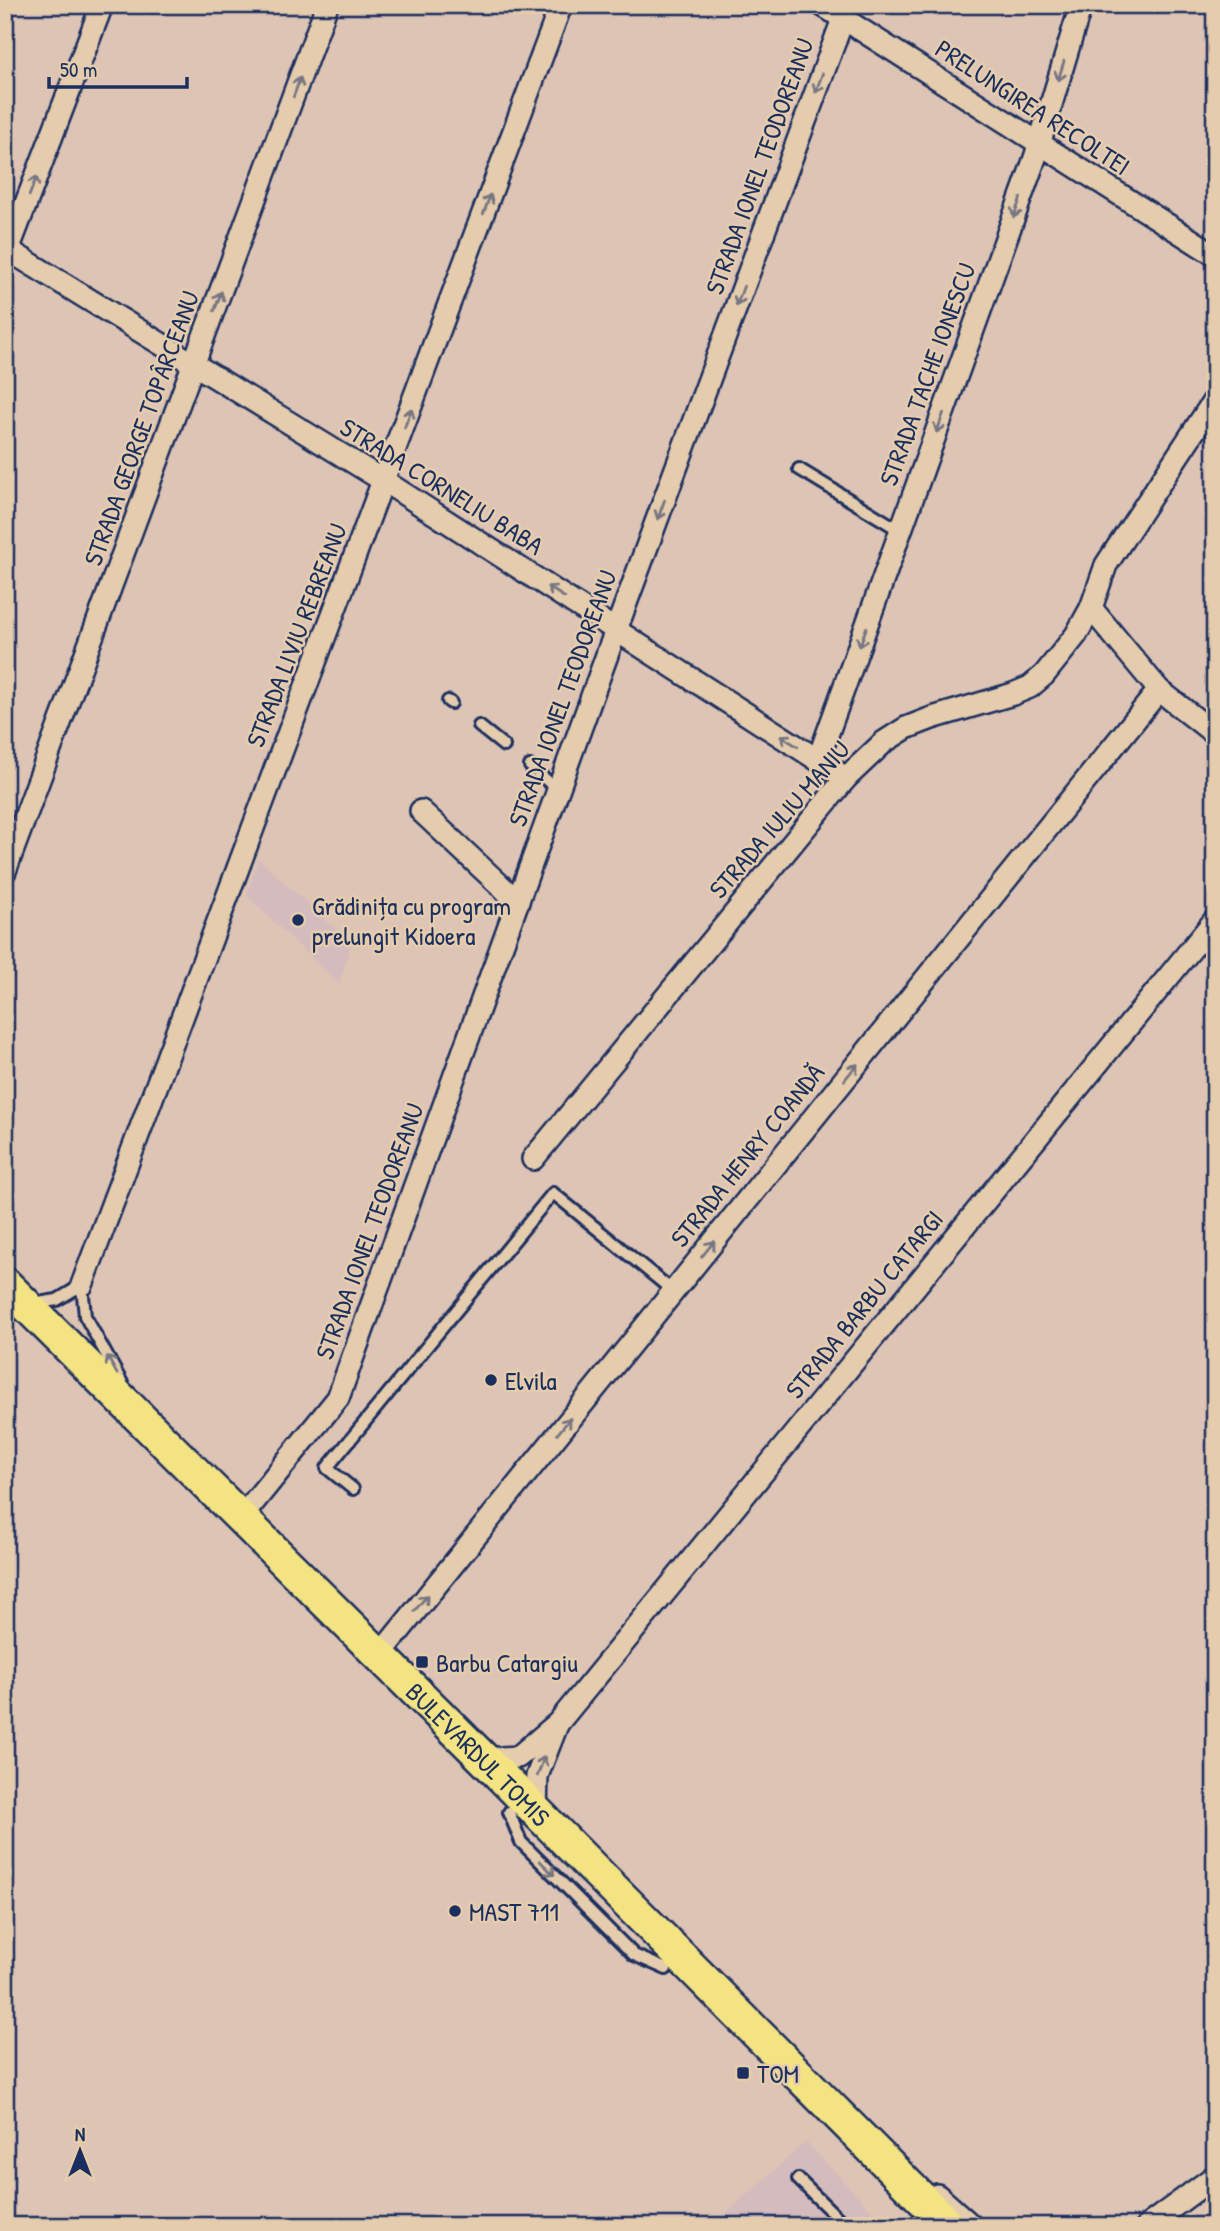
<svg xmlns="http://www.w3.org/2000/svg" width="1220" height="2231" font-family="'Patrick Hand',sans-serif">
  <rect width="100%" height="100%" fill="#ddc4b5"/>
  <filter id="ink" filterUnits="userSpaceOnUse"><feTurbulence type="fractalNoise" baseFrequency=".0143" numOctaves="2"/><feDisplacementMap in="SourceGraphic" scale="14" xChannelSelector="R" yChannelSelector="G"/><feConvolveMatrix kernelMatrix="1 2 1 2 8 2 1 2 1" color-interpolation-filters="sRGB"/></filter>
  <g filter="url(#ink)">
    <g fill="#d4bbbe">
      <path d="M258,858L351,944L339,984L247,896Z"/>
      <path d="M806,2142L886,2226H712Z"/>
    </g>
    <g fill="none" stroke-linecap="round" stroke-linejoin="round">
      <g stroke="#1b2f5e" stroke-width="16">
        <g id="lane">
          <path d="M799,469L901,531"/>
          <path d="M448,701L451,703"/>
          <path d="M479,726L504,746"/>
          <path d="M530,766L558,790"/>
          <path d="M32,1304L57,1300L82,1285L85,1316L122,1383"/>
          <path d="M353,1489L327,1468L553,1193L673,1291"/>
          <path d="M509,1812L521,1842L634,1955L666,1969"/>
          <path d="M798,2179L846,2226"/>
        </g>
      </g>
      <g stroke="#1b2f5e" stroke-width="26">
        <g id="street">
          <path d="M822,5L1215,255"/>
          <path d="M5,248L384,481L846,778"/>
          <path d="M5,258L102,5"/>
          <path d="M1091,608L1159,690L1215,734"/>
          <path d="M818,760L1035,158L1081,5"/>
          <path d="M421,811L518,902"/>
          <path d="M5,871L327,5"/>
          <path d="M533,1159L846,778L884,742L906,728L932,718L1013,694L1030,687L1044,675L1076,635L1091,608L1106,565L1215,399"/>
          <path d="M82,1285L561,5"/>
          <path d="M240,1519L338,1398L616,630L843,19"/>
          <path d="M379,1656L1159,690"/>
          <path d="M484,1759L518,1757L558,1723L1215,920"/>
          <path d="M536,1812L537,1776L557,1725"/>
          <path d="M937,2195L972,2226"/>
          <path d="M1147,2226L1215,2176"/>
        </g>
      </g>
      <g stroke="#1b2f5e" stroke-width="37">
        <g id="primary">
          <path id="s1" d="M5,1284L484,1759L949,2226"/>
        </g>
      </g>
      <use href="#lane" stroke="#e5ccad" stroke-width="10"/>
      <use href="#street" stroke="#e5ccad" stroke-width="21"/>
      <use href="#primary" stroke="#f4e382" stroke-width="32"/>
    </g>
    <defs><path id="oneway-shaft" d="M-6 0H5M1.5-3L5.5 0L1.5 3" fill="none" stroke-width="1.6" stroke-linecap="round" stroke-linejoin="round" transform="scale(1.75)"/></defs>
    <g stroke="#767682">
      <use href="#oneway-shaft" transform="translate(1061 71) rotate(107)"/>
      <use href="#oneway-shaft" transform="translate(819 83) rotate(110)"/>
      <use href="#oneway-shaft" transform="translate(297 87) rotate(-70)"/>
      <use href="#oneway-shaft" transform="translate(33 186) rotate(-69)"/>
      <use href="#oneway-shaft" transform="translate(487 204) rotate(-70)"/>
      <use href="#oneway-shaft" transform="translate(1017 208) rotate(110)"/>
      <use href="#oneway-shaft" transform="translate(740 296) rotate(110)"/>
      <use href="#oneway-shaft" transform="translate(218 301) rotate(-70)"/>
      <use href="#oneway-shaft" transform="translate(408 418) rotate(-70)"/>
      <use href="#oneway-shaft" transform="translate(940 423) rotate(110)"/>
      <use href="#oneway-shaft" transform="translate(661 510) rotate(110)"/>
      <use href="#oneway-shaft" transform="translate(556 592) rotate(-147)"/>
      <use href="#oneway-shaft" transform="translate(863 637) rotate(110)"/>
      <use href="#oneway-shaft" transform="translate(789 741) rotate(-147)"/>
      <use href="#oneway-shaft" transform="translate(851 1072) rotate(-51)"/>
      <use href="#oneway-shaft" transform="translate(708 1249) rotate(-51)"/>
      <use href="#oneway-shaft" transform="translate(112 1365) rotate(-119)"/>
      <use href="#oneway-shaft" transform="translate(564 1426) rotate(-51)"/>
      <use href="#oneway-shaft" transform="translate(421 1603) rotate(-51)"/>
      <use href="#oneway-shaft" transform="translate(541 1766) rotate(-70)"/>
      <use href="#oneway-shaft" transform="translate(547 1868) rotate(45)"/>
    </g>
  </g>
  <g fill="#1b2f5e" stroke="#e5ccad" stroke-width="2.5">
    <circle cx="298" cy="920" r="7"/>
    <circle cx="491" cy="1380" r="7"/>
    <rect x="415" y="1655" width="14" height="14" rx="3.5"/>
    <circle cx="455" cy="1911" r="7"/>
    <rect x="736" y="2066" width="14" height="14" rx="3.5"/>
  </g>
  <g text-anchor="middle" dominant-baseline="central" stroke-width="5" stroke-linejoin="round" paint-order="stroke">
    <g font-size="26" fill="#1b2f5e" stroke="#e5ccad">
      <text transform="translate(1033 107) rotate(33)">PRELUNGIREA RECOLTEI</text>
      <text transform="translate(759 166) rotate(-70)">STRADA IONEL TEODOREANU</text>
      <text transform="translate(927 374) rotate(-70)">STRADA TACHE IONESCU</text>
      <text transform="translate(141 428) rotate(-70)">STRADA GEORGE TOPÂRCEANU</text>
      <text transform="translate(442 486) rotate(32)">STRADA CORNELIU BABA</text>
      <text transform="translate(296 635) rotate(-69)">STRADA LIVIU REBREANU</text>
      <text transform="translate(562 698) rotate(-70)">STRADA IONEL TEODOREANU</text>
      <text transform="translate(779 819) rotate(-49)">STRADA IULIU MANIU</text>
      <text transform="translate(747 1155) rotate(-51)">STRADA HENRY COANDĂ</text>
      <text transform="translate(369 1231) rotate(-70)">STRADA IONEL TEODOREANU</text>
      <text transform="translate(864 1304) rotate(-51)">STRADA BARBU CATARGI</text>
      <text stroke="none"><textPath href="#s1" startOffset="667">BULEVARDUL TOMIS</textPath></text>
    </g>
    <g font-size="26" fill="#1b2f5e" stroke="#e5ccad" text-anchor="start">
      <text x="312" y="905">Grădinița cu program<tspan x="312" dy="30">prelungit Kidoera</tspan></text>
      <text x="505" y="1380">Elvila</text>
      <text x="436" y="1662">Barbu Catargiu</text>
      <text x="469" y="1911">MAST 711</text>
      <text x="757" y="2073">TOM</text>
    </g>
  </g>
  <rect width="1220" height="2231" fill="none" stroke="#e5ccad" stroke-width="28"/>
  <rect x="14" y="14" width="1192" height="2203" fill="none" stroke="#1b2f5e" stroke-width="2.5" filter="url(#ink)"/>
  <g transform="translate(80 2151)" stroke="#e5ccad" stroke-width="5" paint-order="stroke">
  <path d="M0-5L12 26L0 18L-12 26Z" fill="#1b2f5e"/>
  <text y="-10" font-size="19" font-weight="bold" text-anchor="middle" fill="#1b2f5e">N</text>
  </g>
  <path d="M49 77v10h138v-10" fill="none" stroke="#1b2f5e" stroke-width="3.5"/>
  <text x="60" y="77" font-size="21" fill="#1b2f5e" stroke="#e5ccad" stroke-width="5" paint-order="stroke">50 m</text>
</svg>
